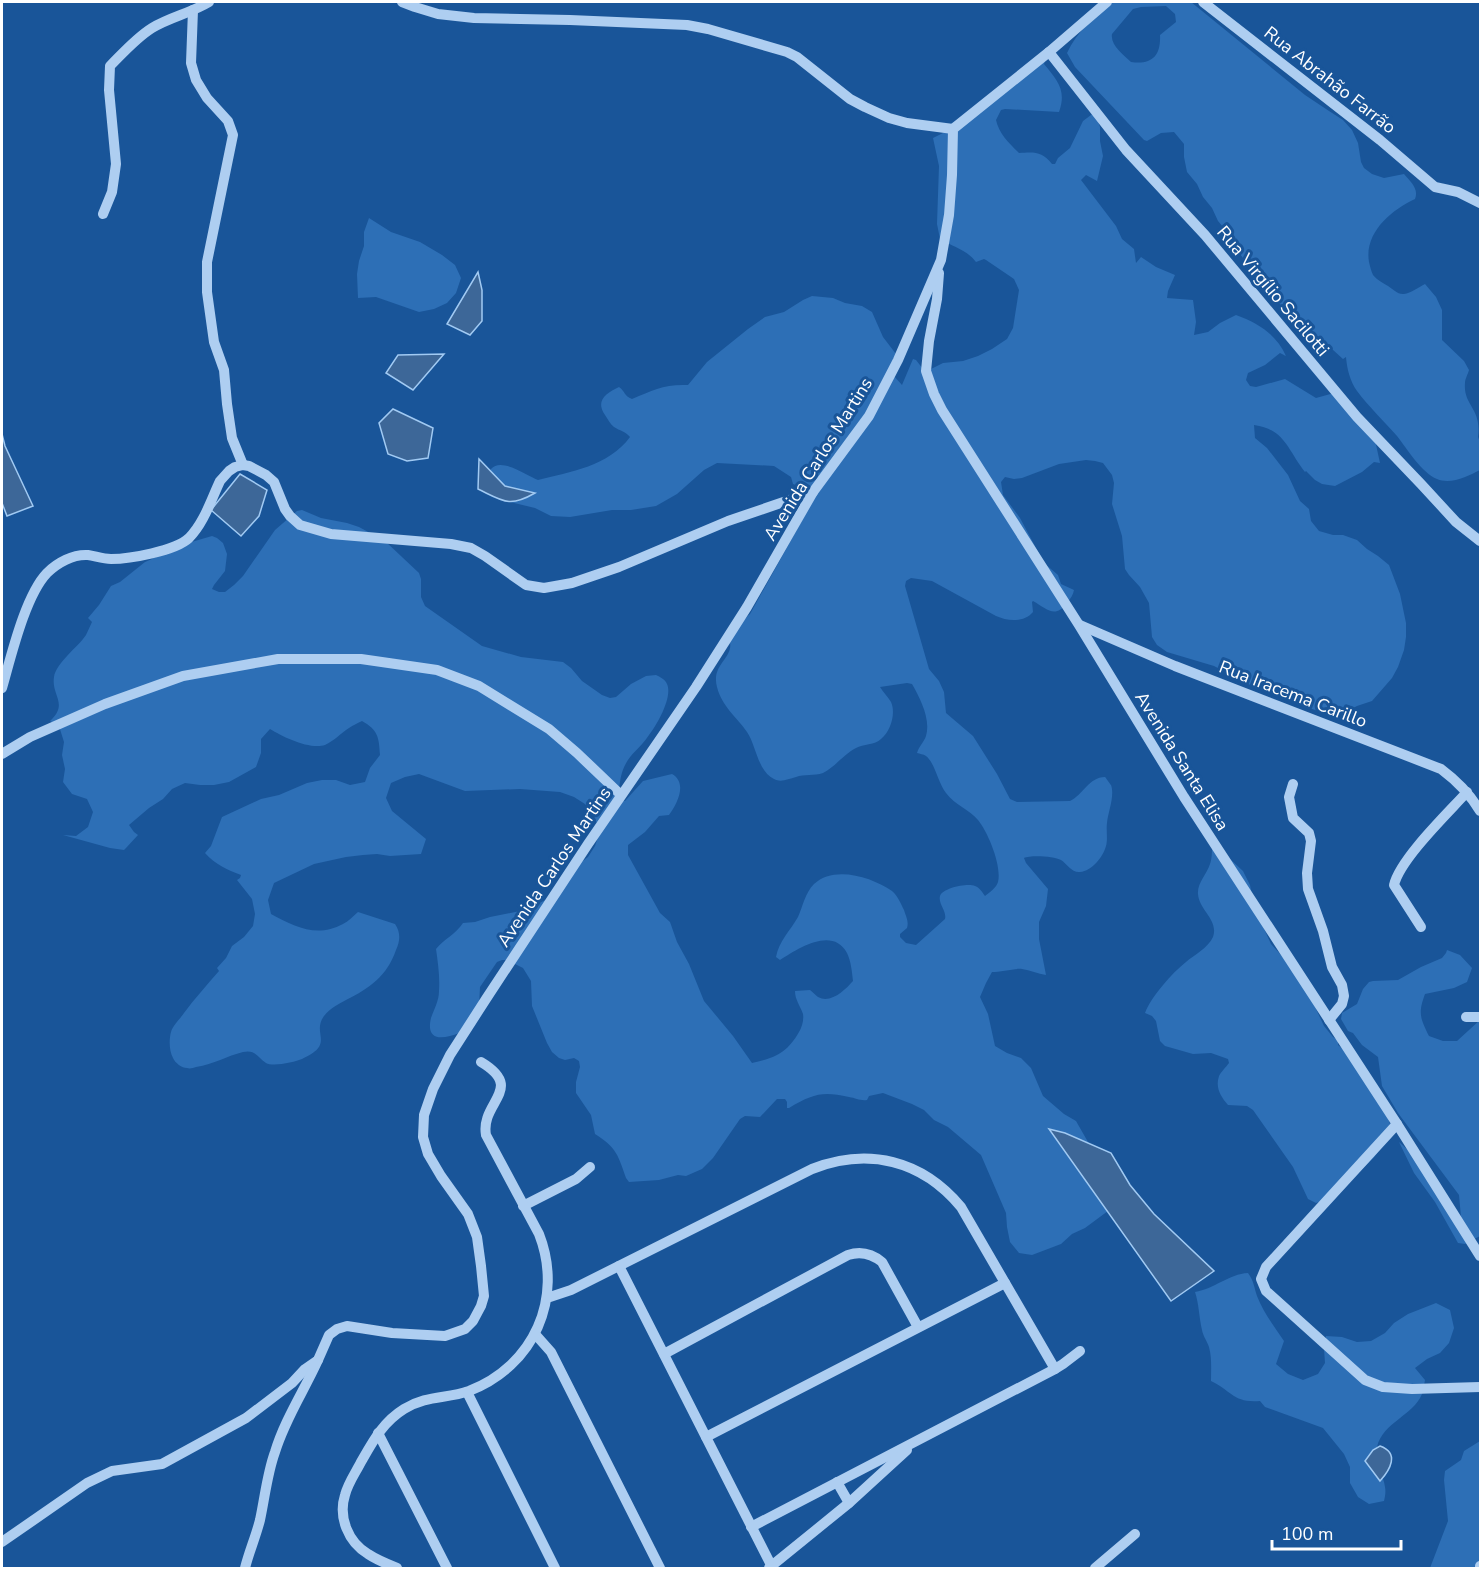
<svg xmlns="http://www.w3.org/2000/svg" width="1482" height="1570" font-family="'Nunito Sans',sans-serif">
  <rect width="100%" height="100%" fill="#195599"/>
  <g fill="#2d6fb6" fill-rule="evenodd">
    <path d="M1112,2H1191L1305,95L1329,111L1343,120L1352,130L1358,143L1361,162L1364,168L1372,174L1384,178L1404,174C1411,182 1419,189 1415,199C1391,210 1364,233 1369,262C1370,266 1371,271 1373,275C1377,280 1383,283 1388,286C1393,289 1398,295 1404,294C1411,293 1419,287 1425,284L1436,297L1442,310V340L1464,361L1469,370C1468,374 1465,379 1465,383C1463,406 1482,408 1478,437L1480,442V470C1468,476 1451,485 1437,479C1422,473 1407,449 1397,436C1384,421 1369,407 1357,391C1350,381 1347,369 1346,357L1343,359L1322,340L1309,333L1299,324L1289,312L1268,294L1250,271L1243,258L1234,246L1228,233L1218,221L1212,208L1203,197L1197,184L1187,172L1184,157V144L1174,132L1161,133L1147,141L1144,140L1075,67L1067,53C1077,31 1094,18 1112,2ZM1166,6L1175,14L1176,22L1160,35C1161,56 1152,65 1131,62C1124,55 1110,45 1112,34L1133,9L1141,7Z"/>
    <path d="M1045,61L1044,64C1057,80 1067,90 1059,112L1005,109L1001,110L996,120C999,134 1009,143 1019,153C1034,152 1042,151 1052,164H1055L1058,158L1070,148L1083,121L1095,112L1100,127V141L1103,156L1097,181L1086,175L1081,180L1116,226L1122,239L1134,249L1136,263L1141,257L1156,267L1175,275L1168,291L1167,298L1193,300L1196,322L1194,335L1208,332L1220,323L1236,315C1258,323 1276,334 1286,356L1280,353L1265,365L1248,373L1246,380L1250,386L1256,387L1285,379L1316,398L1334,393L1375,440L1380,463L1374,462L1362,472L1335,486L1322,484L1315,480L1306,471L1305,472C1288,451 1285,429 1254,425L1255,438L1267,448L1288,475L1300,501L1309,509L1311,521L1319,531L1333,535H1343L1357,540L1367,549L1378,556L1389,565L1400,594L1406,623V637L1404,650L1398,667L1392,678L1372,701L1357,706L1336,717L1300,705L1286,697L1248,684L1214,666L1167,652L1157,645L1152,637L1149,603L1140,587L1129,575L1125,569L1122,536L1112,504L1114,483L1112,475L1103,463L1095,461L1086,460L1059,464L1022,478L1014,479L1005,477L1001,482L1003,495L1020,518L1044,563L1058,575L1061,584L1074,590C1073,595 1071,598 1067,603C1055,619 1047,609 1033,601L1032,602L1033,612C1024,623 1007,621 996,616L932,581L911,578L906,581L905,586L929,669L939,681L944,692L946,713L973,736L997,774L1010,799L1017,802L1070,801C1083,795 1089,777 1105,777C1106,778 1110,784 1111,785C1115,796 1108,812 1107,823C1106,830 1108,839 1106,846C1103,857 1092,871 1080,872C1072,873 1067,864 1061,860C1054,856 1030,855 1024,858L1026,863L1048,889L1046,906L1039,922V939L1046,975C1038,974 1030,970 1022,969C1017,968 1000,972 992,972L986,983L980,997L988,1014L995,1046L1007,1053L1021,1058L1031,1068L1043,1096L1064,1114L1076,1121L1104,1170L1112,1208L1085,1228L1072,1234L1061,1244L1032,1255L1019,1253L1010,1242L1007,1227L1006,1213L981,1155L948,1127L934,1120L924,1110L912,1104L883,1093L869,1096L867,1100C860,1101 856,1098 849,1097C822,1091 813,1094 789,1108H787V1102L785,1099H777L760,1117L745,1116L740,1119L713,1158L702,1169L686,1176L678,1175L659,1180L629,1182L626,1178C618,1155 617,1148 595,1134L591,1115L576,1093V1082L580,1067L579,1061L574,1058L565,1060L559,1058L552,1052L547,1043L532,1006L531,981L523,968L507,960H502L497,962L480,987L479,1007L475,1026C462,1032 423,1052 431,1018C434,1009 439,1001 439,991C440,977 438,963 436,949C444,939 456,934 463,923L475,922L490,917L520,911L548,899L576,866L588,857L595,846L600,831L594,816L585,804L574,797L560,792L520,789L465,791L419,774L405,777L391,783L386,798L392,811L426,839L421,854L390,856L377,854L363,855L346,857L314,864L274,883L268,900L271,914C295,927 317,938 343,924C349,921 353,916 358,912L395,924C401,933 400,941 396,950C387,976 370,988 346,1000C339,1004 330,1008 324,1016C311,1034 336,1044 302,1059C295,1062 273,1067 266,1063C258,1058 256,1049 243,1052C227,1056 214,1064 196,1067C193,1068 190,1069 187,1068C182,1068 175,1063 173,1058C169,1051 169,1039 171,1032C173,1025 180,1019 184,1013C195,998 207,985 219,971L217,968L226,958L232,946L244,937L253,926L255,914L252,899L237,880L240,878L241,875C227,870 215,864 205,853L211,846L222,817L261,799L279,795L307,783L322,780H336L350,785L365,782L370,768L380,755C379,737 378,730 362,721C358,723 353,725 349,728C341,733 334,741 325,745C310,750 283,737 270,729L261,739V753L256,767L229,782L214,785H200L185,783L172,789L163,799L149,808L129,825L134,832L138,835L126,848L124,850L110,848L63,835L76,836L88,827L93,812L87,799L72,794L63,782L65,769L62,755L64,742L59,726L50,721C69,704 51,695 54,677C56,663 78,647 86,635C88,631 90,626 92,622L88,618L99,605L111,586L120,582L145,562L188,543L212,536L217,538L223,543L227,554L225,571L214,585L212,589L219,592H225L234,585L243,576L275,530L297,511L302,510L321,518L347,523L359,527L385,541L419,573L421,579V597L425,606L482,646L521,657L563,662L571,668L582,681L602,695L610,698L616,697L631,684L646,676L656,675C660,677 665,679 667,684C673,697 657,725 649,735C636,754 624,756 620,782C619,789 618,793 621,800L625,801L643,781L672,774C688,783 677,804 669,815L659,816L645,832L628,845V855L660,913L670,922L677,942L689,964L704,1001L733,1036L752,1063C775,1058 787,1053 799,1032C802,1027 804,1020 803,1014C800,1005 795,1000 795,991L810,990C813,992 815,995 818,997C831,1004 845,990 853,981C852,972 851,961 847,953C833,926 798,948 780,960L776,957C779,941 790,931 798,917C803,906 805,893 814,884C834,865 872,877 892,891C898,896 901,904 904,910C906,917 909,921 907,928L900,934V937L906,943L916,945L945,919C947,911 938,904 940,896C943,888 967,883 975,886C980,888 982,892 985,896C990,892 996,888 998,882C1002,866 988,832 978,820C970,810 955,805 946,793C938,783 935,763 926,756C923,754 920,754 917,753C919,746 924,742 926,736C931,719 920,698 912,684L907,683L880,687C883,692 888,697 891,702C896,713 891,731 881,739C875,745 863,744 856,748C844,754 835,767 823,773C814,776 804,774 796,777C788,779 781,783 774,779C758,772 756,745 747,732C737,717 722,707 717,687C711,664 733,659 730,642L722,639C726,628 734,629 742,622C745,620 747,616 750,614L815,497L807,489L793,484L791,477L774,466L717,463L704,470L677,494L656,506L631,510H612L570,517L551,516L535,508L498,499L486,479C487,476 488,472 491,469C501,457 526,475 538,480C570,472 609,466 630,437C625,431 620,431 614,427C610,424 608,419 605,415C595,401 606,393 619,387C625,391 624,396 632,399C653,390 664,384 688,385L707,362L748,329L765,317L784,312L803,300L812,296L833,298L845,303L862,306L872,312L883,337L896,354L893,375L902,385L913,359L916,360L923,369L929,370L943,363L963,361L978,356L992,349L1007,339L1013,328L1019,290L1014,279L986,260L984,259L976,262C966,249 953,247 940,239L937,224L939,166L933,138L943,133L952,123L968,115Z"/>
    <path d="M369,218L391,232L420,242L442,255L455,265L461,278L456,293L447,303L434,309L419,312L376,297L358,298L357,274L359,261L364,246V232Z"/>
    <path d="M1212,845L1217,847L1243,871L1250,885L1255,909L1271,944L1293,968L1310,996L1324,1026L1333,1037L1338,1040V1045L1357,1061L1386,1112L1391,1127C1386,1136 1382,1148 1375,1156C1367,1166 1327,1201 1316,1203L1308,1199L1293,1167L1253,1110L1247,1106L1228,1105C1221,1097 1215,1088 1219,1076C1221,1072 1226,1067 1229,1063L1228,1059L1211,1053L1193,1054L1165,1046L1160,1041L1156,1021L1152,1016L1145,1013C1151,997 1172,973 1186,962C1194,955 1208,948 1213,937C1219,920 1199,910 1198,894C1197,883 1207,874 1210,864C1212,859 1212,851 1212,845Z"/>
    <path d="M1447,950L1460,955L1472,968L1467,982L1454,988L1425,994C1418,1013 1420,1018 1429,1036L1443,1041H1457L1480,1020V1236L1465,1244L1458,1243L1435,1202L1414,1173L1399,1142L1408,1150L1461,1217L1459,1195L1398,1113L1382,1086L1378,1057L1362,1045L1353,1033L1348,1031L1341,1019L1342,1013L1357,1004L1363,989L1369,982L1373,981L1398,980L1421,967L1442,958L1446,953Z"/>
    <path d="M1248,1273C1254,1281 1254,1287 1257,1296C1263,1312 1274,1326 1284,1341L1276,1364L1288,1374L1303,1380L1318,1374L1325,1363L1324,1349L1326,1336L1342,1337L1357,1342L1371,1341L1385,1333L1394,1323L1408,1314L1436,1303L1450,1310L1454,1328L1449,1343L1440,1353L1427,1359L1415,1368L1425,1380C1424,1384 1424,1390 1422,1394C1413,1416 1383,1422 1377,1447C1373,1462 1383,1473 1385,1487C1386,1492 1385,1497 1384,1501L1369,1504L1358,1497L1350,1483V1467L1344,1454L1323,1428L1265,1407L1260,1401C1233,1403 1232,1391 1211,1381C1211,1370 1212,1358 1209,1347C1207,1341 1203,1336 1202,1330C1199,1317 1199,1304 1195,1292C1214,1289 1229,1274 1248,1273Z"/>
    <path d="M1480,1441V1562L1475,1568H1430L1448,1521L1444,1480L1445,1471L1461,1460L1464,1451Z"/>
  </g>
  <g fill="#3d6798" stroke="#a1caf3" stroke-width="1.5">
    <path d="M478,272L482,290V321L470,335L447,324Z"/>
    <path d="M444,354L413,390L386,373L398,355Z"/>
    <path d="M393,409L433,428L428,458L407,461L388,454L379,423Z"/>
    <path d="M2,434L5,446L33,506L7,516L2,503Z"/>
    <path d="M479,459L505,486L535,493C509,508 503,501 478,489Z"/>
    <path d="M240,474L267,490L259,516L241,536L211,510Z"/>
    <path d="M1049,1129L1065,1133L1111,1153L1130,1185L1154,1214L1214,1271L1171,1301Z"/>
    <path d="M1380,1446C1400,1453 1390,1470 1380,1481L1365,1461L1373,1450Z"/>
  </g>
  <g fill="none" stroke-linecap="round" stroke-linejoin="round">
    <g stroke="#aecef1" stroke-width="10">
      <path d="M402,2L415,7L438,14L474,18L570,20L687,25L708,29L787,52L797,57L850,99L865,107L889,118L907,123L953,129"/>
      <path d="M1203,2L1380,140L1435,187L1458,192L1480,203"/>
      <path d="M193,10L191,63L196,80L207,98L228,121L233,135L207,262V292L214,342L224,370L227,404L232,438L243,465"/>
      <path d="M1049,52L1126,150L1205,235L1357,417L1421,484L1456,522L1480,541"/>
      <path d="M103,214L112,192L116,164L109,90L110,66C123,53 136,38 152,28C170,17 191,13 209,2"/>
      <path d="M939,273L937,299L929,341L926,371L934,394L942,410L1079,625L1184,797L1397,1124L1480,1256"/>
      <path d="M1080,625L1175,666L1441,769C1457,781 1470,794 1480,811"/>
      <path d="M2,688C11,657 25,596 47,573C57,563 73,554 88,555C95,556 103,559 111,559C130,559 175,551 189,538C204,523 211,500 220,481L229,471L235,467L243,465L249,466L266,475L274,482L285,509L290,516L300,525L331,534L451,544L471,548L485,556L526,585L544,588L572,583L619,567L728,521L813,492"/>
      <path d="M2,754L30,737L105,704L183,676L278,659H361L437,670L479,686L549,729L577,753L621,795"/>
      <path d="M1293,784L1289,797L1293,818L1309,833L1311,841L1307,873L1308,889L1323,931L1332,967L1342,985L1344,996L1342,1004L1329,1020"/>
      <path d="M1421,927L1394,885C1400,859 1448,813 1467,792"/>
      <path d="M1466,1017H1480"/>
      <path d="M1397,1124L1266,1267L1261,1279L1266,1291L1365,1380L1383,1387L1412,1389L1480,1387"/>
      <path d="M523,1206L576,1179L590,1167"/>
      <path d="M619,1266L771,1565"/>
      <path d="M547,1298L571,1290L812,1169C868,1147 922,1160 961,1207L1055,1369"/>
      <path d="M535,1334L551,1352L660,1568"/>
      <path d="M664,1354L848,1255C860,1251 871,1253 882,1262L918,1327"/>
      <path d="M467,1392L555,1568"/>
      <path d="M378,1433L447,1568"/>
      <path d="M706,1437L1005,1283"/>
      <path d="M837,1482L849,1503"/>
      <path d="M751,1527L1055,1369L1063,1364L1080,1351"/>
      <path d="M2,1542L87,1483L112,1471L162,1464L246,1418L292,1383L305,1369L318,1360L329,1335L337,1329L347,1326L392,1333L445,1336L465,1329L473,1321L481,1306L484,1296L481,1266L477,1237L468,1214L441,1176L428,1154L423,1137L424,1115L433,1089L450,1055L486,999L588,844L696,687L747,607L813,492L869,416L898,360L941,260L949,215L952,175L953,129L1049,52L1107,2"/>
      <path d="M245,1568C249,1552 256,1536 260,1520C265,1497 267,1474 275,1452C285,1419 304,1391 318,1360"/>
      <path d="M397,1568C387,1564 377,1560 368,1554C348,1542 338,1517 345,1495C348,1483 356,1472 361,1462C373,1441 383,1422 404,1409C427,1395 446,1399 469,1391C534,1366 564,1298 539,1234L486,1135C480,1102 526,1089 481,1062"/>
      <path d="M769,1568L849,1503L907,1450"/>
      <path d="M1095,1568L1135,1534"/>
      <path d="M1480,1568V1566"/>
    </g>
  </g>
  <g text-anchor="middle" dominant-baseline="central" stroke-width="6" stroke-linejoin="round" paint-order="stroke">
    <g font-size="18" fill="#fff" stroke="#195599">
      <text transform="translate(1330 80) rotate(38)">Rua Abrahão Farrão</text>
      <text transform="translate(1273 291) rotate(50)">Rua Virgílio Sacilotti</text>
      <text transform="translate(818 459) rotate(-58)">Avenida Carlos Martins</text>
      <text transform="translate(1293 694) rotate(21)">Rua Iracema Carillo</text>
      <text transform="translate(1182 761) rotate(58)">Avenida Santa Elisa</text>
      <text transform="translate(554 867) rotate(-56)">Avenida Carlos Martins</text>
    </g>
  </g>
  <rect width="1482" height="1570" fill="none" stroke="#ffffff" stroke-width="6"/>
  <path d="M1272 1540v9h129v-9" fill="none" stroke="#ffffff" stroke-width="3"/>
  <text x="1281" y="1540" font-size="18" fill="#ffffff" stroke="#195599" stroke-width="4.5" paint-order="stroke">100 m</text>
</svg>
